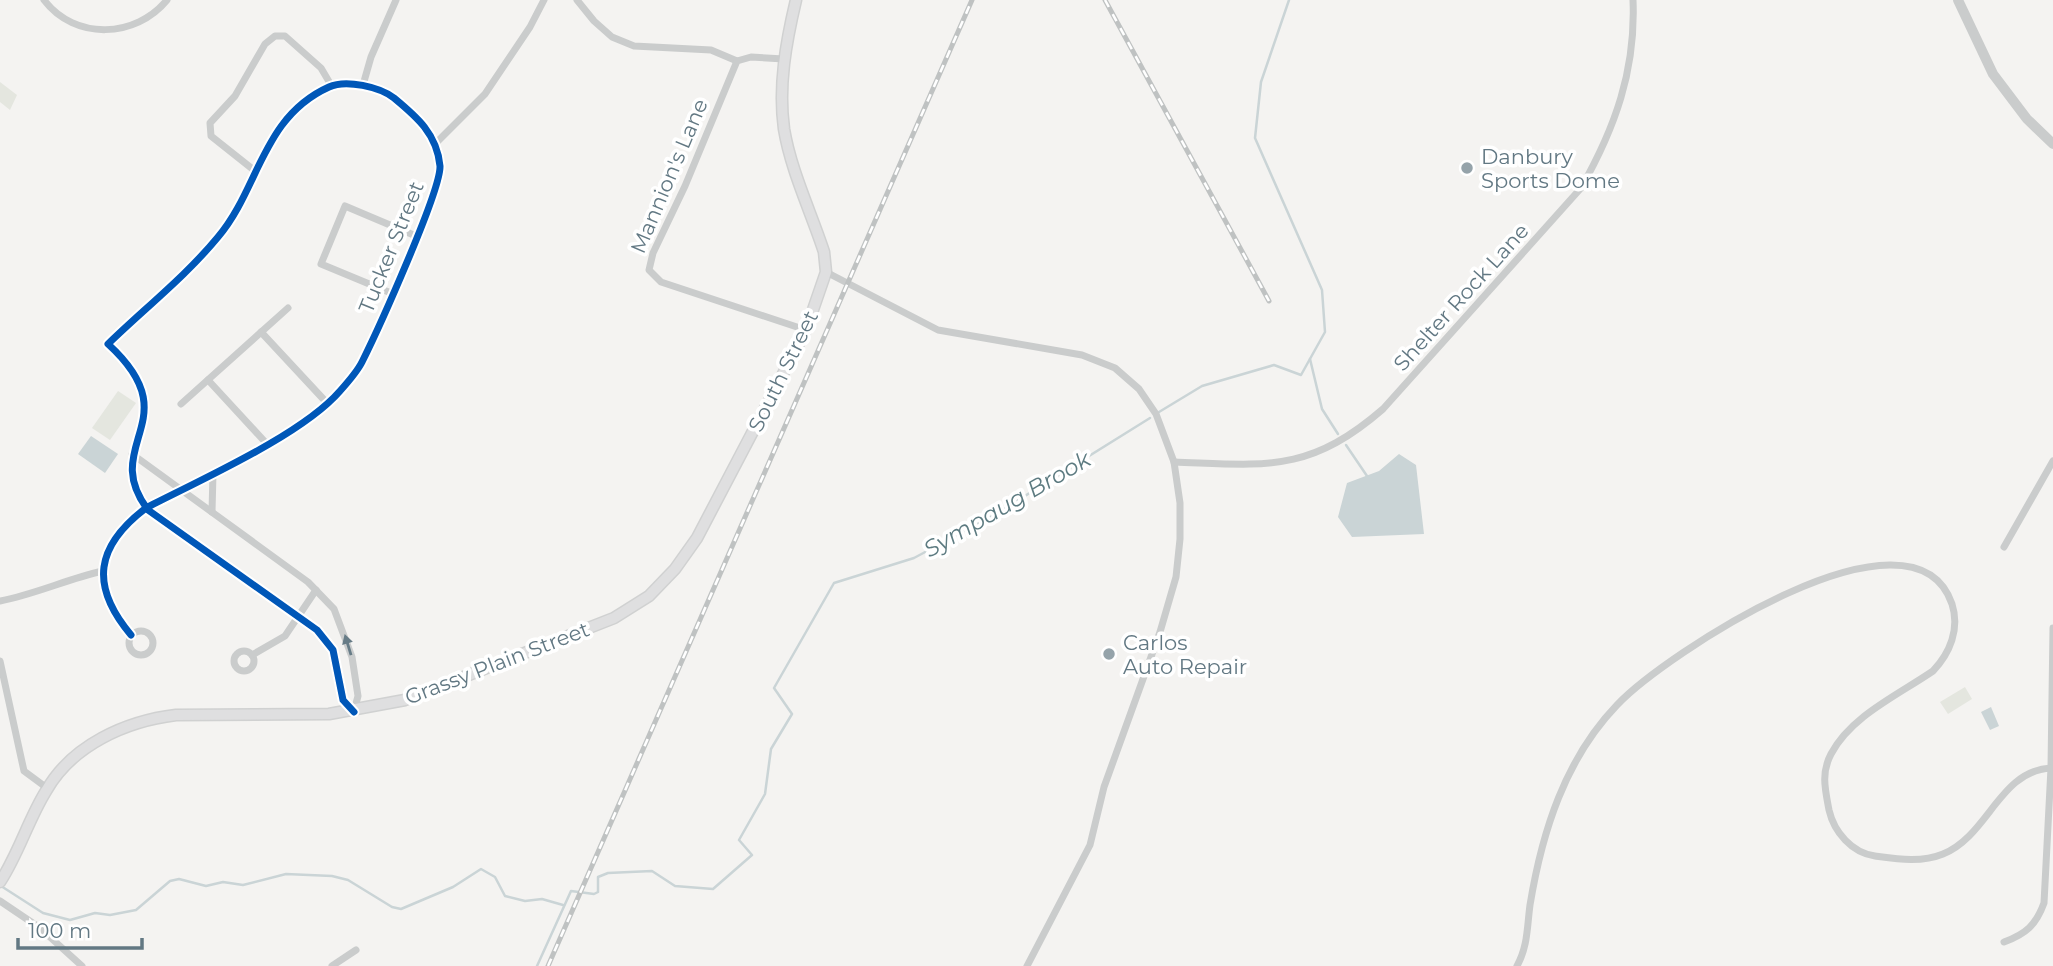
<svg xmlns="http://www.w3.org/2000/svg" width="2053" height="966" font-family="Montserrat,sans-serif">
  <rect width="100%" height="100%" fill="#f4f3f1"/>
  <g fill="#e4e6df">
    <path d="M0,82L17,95L10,110L0,102Z"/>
    <path d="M118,391L136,403L110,440L92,428Z"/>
    <path d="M1965,687L1972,699L1948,714L1940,702Z"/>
  </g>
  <g fill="#cad4d6">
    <path d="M91,436L118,454L105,473L78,454Z"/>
    <path d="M1399,454L1416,465L1424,534L1352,537L1338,517L1347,483L1379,471Z"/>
    <path d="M1991,707L1999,726L1990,730L1981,712Z"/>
  </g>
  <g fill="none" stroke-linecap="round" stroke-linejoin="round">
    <g stroke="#cad4d6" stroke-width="2.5">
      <path d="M1310,359L1322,409L1338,434"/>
      <path d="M1159,412L1202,386L1274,365L1301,375L1325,332L1322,290L1255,138L1261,82L1289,0"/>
      <path d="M1346,445L1367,476"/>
      <path d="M1,886L43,913L70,920L95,913L110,915L136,910L170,881L179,879L206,886L223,882L243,885L286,874L332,876L348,880L392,907L401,909L453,887L481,869L495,877L505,896L525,901L542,899L563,905"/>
      <path d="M537,966L571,891L594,894L598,892V877L608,873L652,871L675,886L713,889L752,855L739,840L765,794L771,749L792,714L774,688L834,583L914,558L996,514L1150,418"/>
    </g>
    <g stroke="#d0d1d1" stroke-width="13">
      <path id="secondary" d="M0,882C19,853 28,820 46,791C72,745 126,721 176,715L329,714L405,700L614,618L649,596L675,569L697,538L806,330L826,272L824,252C811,212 791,171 784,129C778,86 786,42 796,0"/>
    </g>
    <g stroke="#cacccc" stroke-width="7">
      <path d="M44,0C75,41 136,38 167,0"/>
      <path d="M577,0L594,21L612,37L634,46L711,50L737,61"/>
      <path d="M784,59L751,57L737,61L685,186L653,253L649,270L661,282L806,330"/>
      <path d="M363,85L371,57L396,0"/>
      <path d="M435,144L485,94L530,27L544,0"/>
      <path d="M255,171L211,136L210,123L235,96L265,44L275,36H285L321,68L331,85"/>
      <path d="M826,272L938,330L1082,355L1115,368L1139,389L1156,414L1174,462L1180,503V539L1176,577L1160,632L1104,787L1090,845L1027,966"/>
      <path d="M391,293L321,264L345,206L416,236"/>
      <path d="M261,332L327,403"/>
      <path d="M208,380L267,444"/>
      <path d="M181,404L288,308"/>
      <path d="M132,454L308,582L334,609L352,657L358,696L354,711"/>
      <path d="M1174,462C1265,465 1308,474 1383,409L1581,188C1615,128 1636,70 1633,0"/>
      <path d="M212,512L213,473"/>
      <path d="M2004,547L2053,461"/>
      <path d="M0,601C36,594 67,579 103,571"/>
      <circle cx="141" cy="643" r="12"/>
      <path d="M131,635C89,585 96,546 146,508C200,480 302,435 340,391C348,382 357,372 362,362C377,332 441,191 440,166C437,134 417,117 394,98C380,87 346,79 329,87C262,117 259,189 218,237C186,276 144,309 108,344C191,420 98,444 148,510L317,630L333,650L343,700L353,711"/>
      <circle cx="244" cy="661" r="10"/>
      <path d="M252,655L285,636L316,590"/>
      <path d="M0,661L24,771L47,788"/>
      <path d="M0,901L40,928L82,966"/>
      <path d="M2004,942C2026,934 2036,925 2044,903L2051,768L2053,628"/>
      <path d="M332,966L356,950"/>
      <path d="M1517,966C1528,946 1527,927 1530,905C1542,832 1565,759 1617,705C1664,655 1913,491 1952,604C1960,629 1950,653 1933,671C1898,695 1851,716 1831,754C1821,773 1825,789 1829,810C1834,832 1852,853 1875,856C1897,859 1921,863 1943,854C1989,835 1999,771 2051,768"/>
    </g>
    <path stroke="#cacccc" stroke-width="10" d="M1958,0L1993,74L2027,119L2053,144"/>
    <use href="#secondary" stroke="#dfdfe0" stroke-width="10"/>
    <g stroke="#bfc2c2" stroke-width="5">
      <g id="rail">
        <path d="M1105,0L1269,301"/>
        <path d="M548,966L972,0"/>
      </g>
    </g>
    <use href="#rail" stroke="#fff" stroke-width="2.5" stroke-dasharray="8" stroke-linecap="butt"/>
    <g stroke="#fff" stroke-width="11">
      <path id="cycleway" d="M131,635C89,585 96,546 146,508C200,480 302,435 340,391C348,382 357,372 362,362C377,332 441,191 440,166C437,134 417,117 394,98C380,87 346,79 329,87C262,117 259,189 218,237C186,276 144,309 108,344C191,420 98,444 148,510L317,630L333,650L343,700L354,712"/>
    </g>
    <use href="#cycleway" stroke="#0057b8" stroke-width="7"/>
  </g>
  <defs><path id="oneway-solid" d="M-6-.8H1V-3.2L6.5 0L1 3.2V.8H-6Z" transform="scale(1.75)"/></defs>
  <use fill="#677c87" href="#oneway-solid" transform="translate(348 645) rotate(-107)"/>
  <g fill="#95a3aa" stroke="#fff" stroke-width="2.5">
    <circle cx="1467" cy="168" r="7"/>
    <circle cx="1109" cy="654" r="7"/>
  </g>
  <g text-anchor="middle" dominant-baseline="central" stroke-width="7" stroke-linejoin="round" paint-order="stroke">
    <g font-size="21" fill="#627883" stroke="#fff" text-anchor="start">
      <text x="1481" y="156">Danbury<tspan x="1481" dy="24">Sports Dome</tspan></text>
      <text x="1123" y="642">Carlos<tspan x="1123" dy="24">Auto Repair</tspan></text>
    </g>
    <g font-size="21" fill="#627883" stroke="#fff">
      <text transform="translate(669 176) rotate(-67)">Mannion's Lane</text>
      <text transform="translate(391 247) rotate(-68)">Tucker Street</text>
      <text transform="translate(1461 297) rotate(-48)">Shelter Rock Lane</text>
      <text transform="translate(783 371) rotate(-64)">South Street</text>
      <text transform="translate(497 663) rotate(-21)">Grassy Plain Street</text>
    </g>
    <g font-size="23" font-style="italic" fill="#5d7b81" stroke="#fff">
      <text transform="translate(1007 504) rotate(-30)">Sympaug Brook</text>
    </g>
  </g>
  <path d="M18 938v10h124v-10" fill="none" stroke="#627883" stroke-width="3.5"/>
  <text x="28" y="938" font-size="21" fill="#627883" stroke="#ffffff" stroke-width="5" paint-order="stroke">100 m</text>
</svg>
